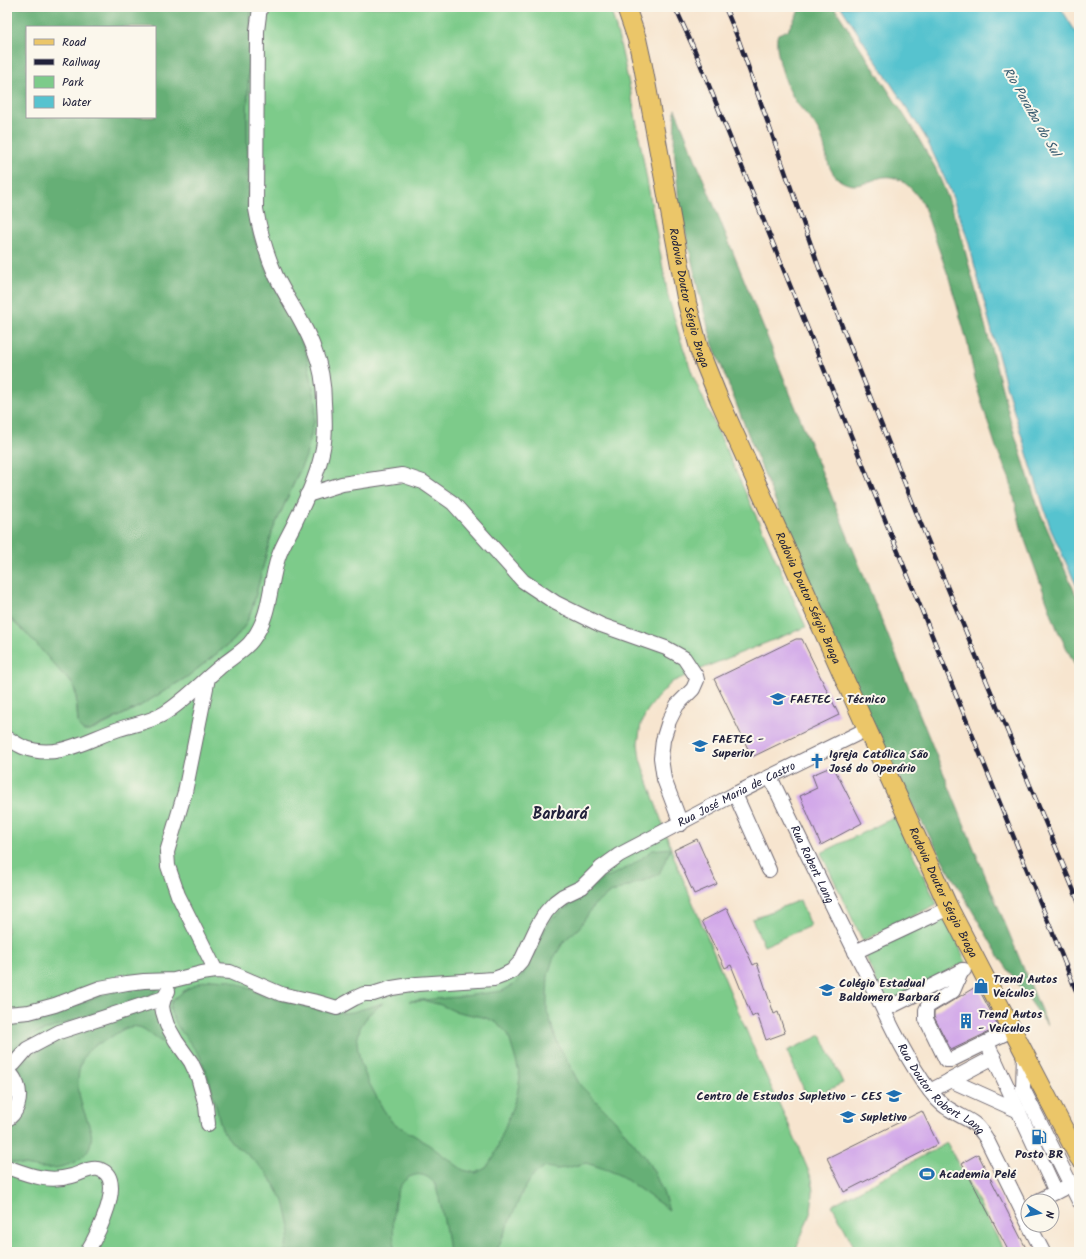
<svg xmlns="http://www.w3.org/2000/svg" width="1086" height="1259" font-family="Kalam,sans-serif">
  <rect width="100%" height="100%" fill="#fbf7ec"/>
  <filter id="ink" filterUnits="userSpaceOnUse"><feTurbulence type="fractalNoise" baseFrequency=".025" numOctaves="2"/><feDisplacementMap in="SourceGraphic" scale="8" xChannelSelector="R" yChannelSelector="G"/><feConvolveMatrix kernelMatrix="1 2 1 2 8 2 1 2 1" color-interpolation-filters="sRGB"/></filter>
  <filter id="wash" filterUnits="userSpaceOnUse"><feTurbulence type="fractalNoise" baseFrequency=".012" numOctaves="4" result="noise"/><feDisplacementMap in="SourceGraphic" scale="16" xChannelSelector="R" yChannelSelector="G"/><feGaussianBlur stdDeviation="0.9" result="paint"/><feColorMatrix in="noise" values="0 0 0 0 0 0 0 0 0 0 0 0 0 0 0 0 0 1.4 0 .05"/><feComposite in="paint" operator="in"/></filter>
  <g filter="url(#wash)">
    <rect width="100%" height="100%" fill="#f7e5cf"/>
    <g fill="#7dcb8a" stroke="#507662">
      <path d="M251,7H610L620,43L633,103L668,296L680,338L693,376L806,627L713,664L672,682L656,699L647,711L641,724L638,743L640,759L675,860L760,1063L788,1123L812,1179L813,1194L811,1211L795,1252H7V615C13,623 22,629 29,636C41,648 51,661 62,673C65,677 70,680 72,684C80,696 74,720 81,728C87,736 99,726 105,724L140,706L187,677L234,640L246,624L252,609L272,532L299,472L269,276L255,241L248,211L247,118Z"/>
      <path d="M895,817L937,904L863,941L821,853Z"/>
      <path d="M800,900L810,926L764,946L752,919Z"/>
      <path d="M945,914L966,962L885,1004L865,954Z"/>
      <path d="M821,1035L843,1083L808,1099L787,1051Z"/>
      <path d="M947,1143L1005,1252H857L832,1205Z"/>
    </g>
    <g fill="#66af76" stroke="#446858" fill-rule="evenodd">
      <path d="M7,7H251L247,118L248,211L255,241L269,276L288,310L306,353L316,403L314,422L306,456L272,532L252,609L246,624L234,640L187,677L140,706L89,731H84L80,728L78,722L76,693L72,683L64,676L30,637L7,615ZM27,27H155V117H27Z"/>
      <path d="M801,7H834L913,129L935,167L946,193L959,228L1012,426L1039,510L1079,602V673L1057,629L1022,532L1010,480L996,447L977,388L967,341L949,278L923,204C913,189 899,172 879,178C865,183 855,189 841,181C824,170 828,148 819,132C814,122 806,114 799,106C787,91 775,55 777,37L778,34L788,30Z"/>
      <path d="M675,109L973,846L1047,1025L1000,958L947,868L911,802L829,630L760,464L713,345L699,293L679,203L674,147Z"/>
      <path d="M671,848L659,874L648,879L610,893L594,905L579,928L565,940L553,959L548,975L547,996V1011L557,1042L580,1085L614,1119L645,1157L654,1172L663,1192L669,1210L621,1176L608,1170L586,1163L566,1168L556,1169L546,1167L534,1174L522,1193L496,1252H449C447,1233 443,1216 439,1198C437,1193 437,1187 434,1183C430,1178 423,1173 415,1175C387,1181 394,1231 394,1252H284L291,1231L284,1201L266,1172L248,1155L233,1144L222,1130L210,1083L200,1056L178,1027L171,1013L170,1007L172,1001L185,990L201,982L212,979L229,980L269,997L324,1011L342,1013L353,1012L383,1003L368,1015L360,1028L357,1041L358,1050L361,1064L367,1079L383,1109L392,1122L425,1142L463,1170L476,1173L486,1168L494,1156L517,1095L520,1078L517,1064L508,1034L497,1023L486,1018L454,1011L441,1005L426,1001H409L458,997L502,991L513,985L521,977L529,965L542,934L552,919L582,896L601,880L631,866L653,850Z"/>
      <path d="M149,986L159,988L154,993L142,999L118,1005L35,1034L7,1057V1021L50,1015L111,992Z"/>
      <path d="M158,1006L170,1045C166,1043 161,1042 157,1039C151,1035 146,1029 139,1027C126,1024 116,1035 106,1040C103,1042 99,1043 95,1045C75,1058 76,1086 82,1106C85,1115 89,1123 91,1132C95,1155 72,1167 52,1168C37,1169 21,1164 7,1161V1123C11,1122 16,1121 18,1118C27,1109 21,1086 20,1075L17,1070L25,1060L36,1052L55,1041L91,1026Z"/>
    </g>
    <path fill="#57c3cf" stroke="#3c7285" d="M841,7H1060L1079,37V591L1051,530L1007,389L968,240L950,190L925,136Z"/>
    <g id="blocks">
      <g fill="#d2a8e9">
        <path d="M796,639H802L839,715L752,757L714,679Z"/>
        <path d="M833,766L862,823L821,845L800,796L817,788L812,775Z"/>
        <path d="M697,839L717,884L694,894L674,850Z"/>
        <path d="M727,908L753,965L757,963L774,1014L778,1012L785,1033L766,1040L757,1014L752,1017L731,965L725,968L702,921Z"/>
        <path d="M977,986L999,1027L951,1050L934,1017V1012Z"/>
        <path d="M922,1111L938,1144L844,1192L827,1158Z"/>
        <path d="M978,1154L1028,1252H1009L962,1163Z"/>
      </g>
    </g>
  </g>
  <g filter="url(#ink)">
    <use href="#blocks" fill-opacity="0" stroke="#6d666f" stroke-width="1"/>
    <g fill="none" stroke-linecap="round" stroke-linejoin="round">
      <g stroke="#6d666f" stroke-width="16">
        <g id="minor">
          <path d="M307,495L342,484L402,475L423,482L453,503L523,581L556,603L601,625L666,648L684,658L696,676L697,680L693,689L677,705L669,721L663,740L661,758L664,779L681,824"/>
          <path d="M208,678L185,792L167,852L168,866L178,895L216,971"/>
          <path d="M7,738C12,741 18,745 23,747C57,761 88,739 119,729C134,724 151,722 165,713C185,700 201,683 219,668C229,659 246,650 253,639C271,615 269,585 278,558C283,543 291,532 297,518C307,498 319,470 323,448C326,434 325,418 324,403C324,385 321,366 314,349C305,323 288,301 276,276C266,253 260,233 256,209L257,31L260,7"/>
          <path id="s1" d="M770,777C802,843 833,908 866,973C883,1009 900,1047 922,1080C929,1090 938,1103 949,1109C967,1121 973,1118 986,1138L1028,1223"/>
          <path d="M735,794L769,870"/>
          <path d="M855,952L949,908"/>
          <path d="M962,970L953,991L928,1006L926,1010V1019L946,1060H951L1012,1030"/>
          <path d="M168,991L164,998L162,1006L163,1012L167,1025L176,1041L191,1062L198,1077L206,1106L208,1124"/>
          <path d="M884,1010L964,970"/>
          <path id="s2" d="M7,1014L29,1012L55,1005L100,988L127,983L144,981L174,980L202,973L216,971L230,972L281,994L317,1002L337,1008L355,998L364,994H373L392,988L417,984L494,979L502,976L512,971L521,961L538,925L546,912L555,902L563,896L582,887L601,868L619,855L735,794L867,729"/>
          <path d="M987,1043L1056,1192"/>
          <path d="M1024,1053L1023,1089L1079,1201"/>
          <path d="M7,1068L14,1064L27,1049L59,1032L164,998"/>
          <path d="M7,1070C10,1073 13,1076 15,1080C22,1092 20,1109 9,1118L7,1117"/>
          <path d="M950,1080L1019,1111"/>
          <path d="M930,1091L994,1057"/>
          <path d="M7,1167C29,1175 48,1183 72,1176C80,1174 90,1167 98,1169C129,1176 96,1237 87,1252"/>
          <path d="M1038,1201L1064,1188"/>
          <path d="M1029,1225L1043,1252"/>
        </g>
      </g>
      <g stroke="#6d666f" stroke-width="20">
        <g id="major">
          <path id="s3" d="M626,7L637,39L643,66L687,303L700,352L719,399L867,729L949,908L1079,1158"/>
        </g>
      </g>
      <use href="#minor" stroke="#fff" stroke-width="14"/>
      <use href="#major" stroke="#ebc669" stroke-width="18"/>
      <g stroke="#22223b" stroke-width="4.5">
        <g id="rail">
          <path d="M675,7L695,51L1079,998"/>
          <path d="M725,7L739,41L822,276L921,524L1079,903"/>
        </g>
      </g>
      <use href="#rail" stroke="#fbf7ec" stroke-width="3" stroke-dasharray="9" stroke-linecap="butt"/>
    </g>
  </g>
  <defs>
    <g id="university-bare" transform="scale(1.2)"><path d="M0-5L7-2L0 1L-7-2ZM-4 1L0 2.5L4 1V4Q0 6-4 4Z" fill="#1f6fb2" stroke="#fbf7ec" stroke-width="2.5" paint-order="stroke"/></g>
    <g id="church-bare" transform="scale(1.2)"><path d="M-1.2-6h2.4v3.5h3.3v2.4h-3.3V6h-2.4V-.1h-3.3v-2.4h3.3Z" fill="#1f6fb2" stroke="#fbf7ec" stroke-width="2.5" paint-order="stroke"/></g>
    <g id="shop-bare" transform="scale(1.2)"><path d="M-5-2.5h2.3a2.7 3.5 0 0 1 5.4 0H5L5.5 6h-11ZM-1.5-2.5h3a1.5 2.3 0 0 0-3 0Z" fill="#1f6fb2" stroke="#fbf7ec" stroke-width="2.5" paint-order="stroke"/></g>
    <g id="school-bare" transform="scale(1.2)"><path d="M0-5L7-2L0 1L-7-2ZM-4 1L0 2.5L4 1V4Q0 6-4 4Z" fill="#1f6fb2" stroke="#fbf7ec" stroke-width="2.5" paint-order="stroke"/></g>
    <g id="building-bare" transform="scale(1.2)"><path d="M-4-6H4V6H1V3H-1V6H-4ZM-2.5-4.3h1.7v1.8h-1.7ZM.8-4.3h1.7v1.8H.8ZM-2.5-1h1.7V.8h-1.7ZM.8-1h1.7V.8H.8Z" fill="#1f6fb2" stroke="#fbf7ec" stroke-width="2.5" paint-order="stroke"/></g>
    <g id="fuel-bare" transform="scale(1.2)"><path d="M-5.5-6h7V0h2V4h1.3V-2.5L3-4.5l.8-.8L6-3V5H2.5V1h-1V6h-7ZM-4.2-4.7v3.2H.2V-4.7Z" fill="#1f6fb2" stroke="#fbf7ec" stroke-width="2.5" paint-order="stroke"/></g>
    <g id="stadium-bare" transform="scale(1.2)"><path d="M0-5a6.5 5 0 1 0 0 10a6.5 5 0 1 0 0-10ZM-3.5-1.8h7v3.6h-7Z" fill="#1f6fb2" stroke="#fbf7ec" stroke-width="2.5" paint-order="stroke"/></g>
  </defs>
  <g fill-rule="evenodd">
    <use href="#university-bare" x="778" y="699"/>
    <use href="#university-bare" x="700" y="746"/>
    <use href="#church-bare" x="817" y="761"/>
    <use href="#shop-bare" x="981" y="986"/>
    <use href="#school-bare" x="827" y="990"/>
    <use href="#building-bare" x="966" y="1021"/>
    <use href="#school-bare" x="894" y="1096"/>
    <use href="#school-bare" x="848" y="1117"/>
    <use href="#fuel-bare" x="1039" y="1137"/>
    <use href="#stadium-bare" x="927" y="1174"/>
  </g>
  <g text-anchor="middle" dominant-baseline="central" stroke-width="4" stroke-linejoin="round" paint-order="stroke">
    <g font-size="12" fill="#22223b" stroke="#fbf7ec">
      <text stroke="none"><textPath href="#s3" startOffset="298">Rodovia Doutor Sérgio Braga</textPath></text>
      <text stroke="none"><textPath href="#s3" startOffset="622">Rodovia Doutor Sérgio Braga</textPath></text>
      <text stroke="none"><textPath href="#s2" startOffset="818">Rua José Maria de Castro</textPath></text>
      <text stroke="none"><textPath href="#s1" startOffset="97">Rua Robert Lang</textPath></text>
      <text stroke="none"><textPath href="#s3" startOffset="946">Rodovia Doutor Sérgio Braga</textPath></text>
      <text stroke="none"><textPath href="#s1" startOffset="359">Rua Doutor Robert Lang</textPath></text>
    </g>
    <g font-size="12" font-weight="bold" fill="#22223b" stroke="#fbf7ec" text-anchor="start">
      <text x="790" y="699">FAETEC - Técnico</text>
      <text x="712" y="739">FAETEC -<tspan x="712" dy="14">Superior</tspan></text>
      <text x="829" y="754">Igreja Católica São<tspan x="829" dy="14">José do Operário</tspan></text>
      <text x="993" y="979">Trend Autos<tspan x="993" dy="14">Veículos</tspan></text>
      <text x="839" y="983">Colégio Estadual<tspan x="839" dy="14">Baldomero Barbará</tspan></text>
      <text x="978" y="1014">Trend Autos<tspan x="978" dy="14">- Veículos</tspan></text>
      <text x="882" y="1096" text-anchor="end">Centro de Estudos Supletivo - CES</text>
      <text x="860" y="1117">Supletivo</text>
      <text x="1039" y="1154" text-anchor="middle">Posto BR</text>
      <text x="939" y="1174">Academia Pelé</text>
    </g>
    <g font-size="13" font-style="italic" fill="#355a6f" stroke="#fbf7ec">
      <text transform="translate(1031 112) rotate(60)">Rio Paraíba do Sul</text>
    </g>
    <g font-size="16" font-weight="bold" fill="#22223b" stroke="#fbf7ec">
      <text x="560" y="814">Barbará</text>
    </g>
  </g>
  <rect width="1086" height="1259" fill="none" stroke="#fbf7ec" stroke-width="24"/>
  <rect x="26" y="26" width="130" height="92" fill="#fbf7ec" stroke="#a4a2a5"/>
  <rect x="34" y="39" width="20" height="6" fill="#ebc669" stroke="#a4a2a5"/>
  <text x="62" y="46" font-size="12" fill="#22223b">Road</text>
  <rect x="34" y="59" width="20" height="6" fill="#22223b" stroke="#a4a2a5"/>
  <text x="62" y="66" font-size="12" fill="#22223b">Railway</text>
  <rect x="34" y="76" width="20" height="12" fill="#7dcb8a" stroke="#a4a2a5"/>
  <text x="62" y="86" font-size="12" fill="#22223b">Park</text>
  <rect x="34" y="96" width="20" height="12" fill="#57c3cf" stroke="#a4a2a5"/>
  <text x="62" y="106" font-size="12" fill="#22223b">Water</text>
  <g transform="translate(1040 1213) rotate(99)"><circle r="19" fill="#fbf7ec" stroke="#a4a2a5"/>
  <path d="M0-3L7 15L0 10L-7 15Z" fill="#1f6fb2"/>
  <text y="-6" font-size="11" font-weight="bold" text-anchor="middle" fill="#22223b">N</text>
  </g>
</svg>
